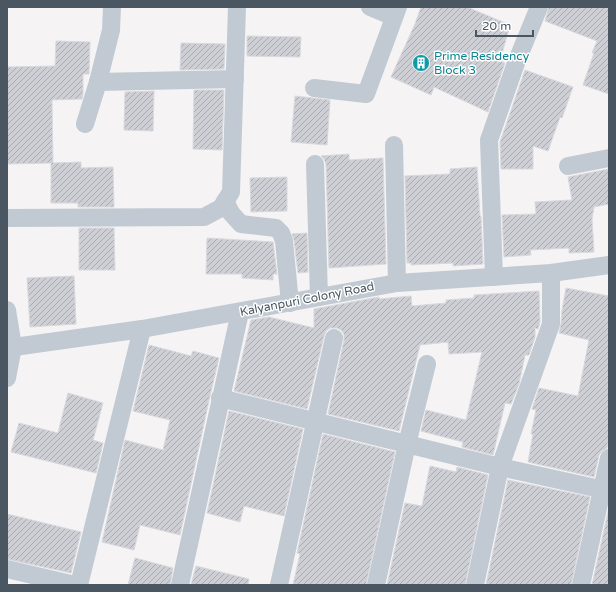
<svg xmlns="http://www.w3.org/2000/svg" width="616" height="592" font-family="'Varela Round',sans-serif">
  <defs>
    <pattern id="building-hatch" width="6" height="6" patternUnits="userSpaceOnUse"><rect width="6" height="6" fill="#cdcfd5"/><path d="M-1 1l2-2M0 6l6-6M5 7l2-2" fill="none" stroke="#a8abb0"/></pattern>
  </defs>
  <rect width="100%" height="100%" fill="#f5f3f3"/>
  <g fill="url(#building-hatch)" stroke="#d7d9de">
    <path d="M421,7H467L510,25L500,61L505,63L488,112L434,87L431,95L391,77L415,24Z"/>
    <path d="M549,7H609V94L583,85L594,53H592L597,41L545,21Z"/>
    <path d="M247,36L301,37L300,57L247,56Z"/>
    <path d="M56,41L90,42L89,74H83V94L82,99L52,100L53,163L81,162V168L113,167L114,207H78V203H51V163L7,164V67L55,66Z"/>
    <path d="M181,43L225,44L224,69L180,70Z"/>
    <path d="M525,70L573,87L562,118L560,117L548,151L533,146V169H501L500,142Z"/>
    <path d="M194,90H224L222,150L193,149Z"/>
    <path d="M154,91L153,131L124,130L125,92Z"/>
    <path d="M295,96L330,100L327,145L291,142Z"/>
    <path d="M349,154V160L383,158L386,264L329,268L326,164L324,159L321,156Z"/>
    <path d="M477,167L480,216H481L483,264L453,266V263L411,265V263H407L405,176L450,174V169Z"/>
    <path d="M609,169V204L594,207L592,219L594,252L569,253V248L530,250L531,255L504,257L502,215L536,214L535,202L572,200L568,177Z"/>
    <path d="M287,177V211L251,212L250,178Z"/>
    <path d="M79,228H114L115,270H79Z"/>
    <path d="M307,233L308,272L298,273L294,240L292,234Z"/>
    <path d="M207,238L273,242L277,274H273V280L242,278V274H206Z"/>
    <path d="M74,276L76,324L30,327L27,278Z"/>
    <path d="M566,288L609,296V437L607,448L602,451L599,455L594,477L528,462L533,434H531L536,410L532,409L539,388L578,396L589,340L559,333L561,324L562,310Z"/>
    <path d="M539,291L540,322L538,329L535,328V337L529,355H525L519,384L511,404L505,403L493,455L462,447L463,442L421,431L426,410L466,420L482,352L449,354L448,342L420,345L399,431L328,414L344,340V334L341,330L337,328H330L326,331L324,336L307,409L234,391L251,320L269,317L314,328V309L379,297V299L411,296L412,306L446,303V300L474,298V295Z"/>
    <path d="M149,345L191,356L193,351L219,358L210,396L180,535L140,525L134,550L102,542L125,440L163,450L170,420L133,411Z"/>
    <path d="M68,393L103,403L93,440L103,443L96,473L11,452L19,423L58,433Z"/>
    <path d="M229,411L303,429L284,516L244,506L240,522L207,513Z"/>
    <path d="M323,434L395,452L366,585H293L300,554L297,553Z"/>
    <path d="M430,466L456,472L457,467L488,475L465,585H387L405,503L422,506Z"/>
    <path d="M508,480L590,497L571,585H486Z"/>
    <path d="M609,507V585H592Z"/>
    <path d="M7,514L81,532L71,573L7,559Z"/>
    <path d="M135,558L173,568L170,585H128Z"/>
    <path d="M196,566L249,579L248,585H191Z"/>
  </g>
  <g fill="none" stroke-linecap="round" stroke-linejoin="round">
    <g stroke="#c1cad2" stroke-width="18">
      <path d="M370,7L394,17"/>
      <path d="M98,82L235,79"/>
      <path d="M314,88L366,94L398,7"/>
      <path d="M85,124L98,82L111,30L112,7"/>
      <path d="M394,145L397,283"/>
      <path d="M315,164L319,297"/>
      <path d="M568,166L609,158"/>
      <path d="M225,201L231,213L241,224L276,228L281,233L284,241L290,303"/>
      <path d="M7,218L204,217L221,208L231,192L237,7"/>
      <path d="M494,277L489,140L516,63L539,7"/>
      <path d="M7,310L13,347L7,378"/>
      <path d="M7,348L142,329L397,283L551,273L609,265"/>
      <path d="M220,398L500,467L609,491"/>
      <path d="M7,569L75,585"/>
      <path d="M79,585L142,329"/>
      <path d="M180,585L240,312"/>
      <path d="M279,585L334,338"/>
      <path d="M376,585L407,444L427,364"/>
      <path d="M475,585L500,467L551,324V273"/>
      <path d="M581,585L609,458"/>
    </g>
  </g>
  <defs>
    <g id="building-disc" transform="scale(0.9)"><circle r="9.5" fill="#0f9aa8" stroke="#fff"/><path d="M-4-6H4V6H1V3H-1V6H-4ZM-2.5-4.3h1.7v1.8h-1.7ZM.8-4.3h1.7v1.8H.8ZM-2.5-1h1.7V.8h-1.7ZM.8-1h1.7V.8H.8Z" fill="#fff"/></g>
  </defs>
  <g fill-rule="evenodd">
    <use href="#building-disc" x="421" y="63"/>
  </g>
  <g text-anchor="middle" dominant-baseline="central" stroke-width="3" stroke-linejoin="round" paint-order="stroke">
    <g font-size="12" fill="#0d838f" stroke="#fff" text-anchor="start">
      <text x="434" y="56">Prime Residency<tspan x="434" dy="14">Block 3</tspan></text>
    </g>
    <g font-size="12" fill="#4a5661" stroke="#fff">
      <text transform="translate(307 299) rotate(-11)">Kalyanpuri Colony Road</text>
    </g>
  </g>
  <rect width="616" height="592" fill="none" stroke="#4a5661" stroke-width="16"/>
  <path d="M476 30v6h57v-6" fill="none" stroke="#4a5661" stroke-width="2"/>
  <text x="482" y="30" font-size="12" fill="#4a5661" stroke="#ffffff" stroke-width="3" paint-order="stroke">20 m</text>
</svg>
